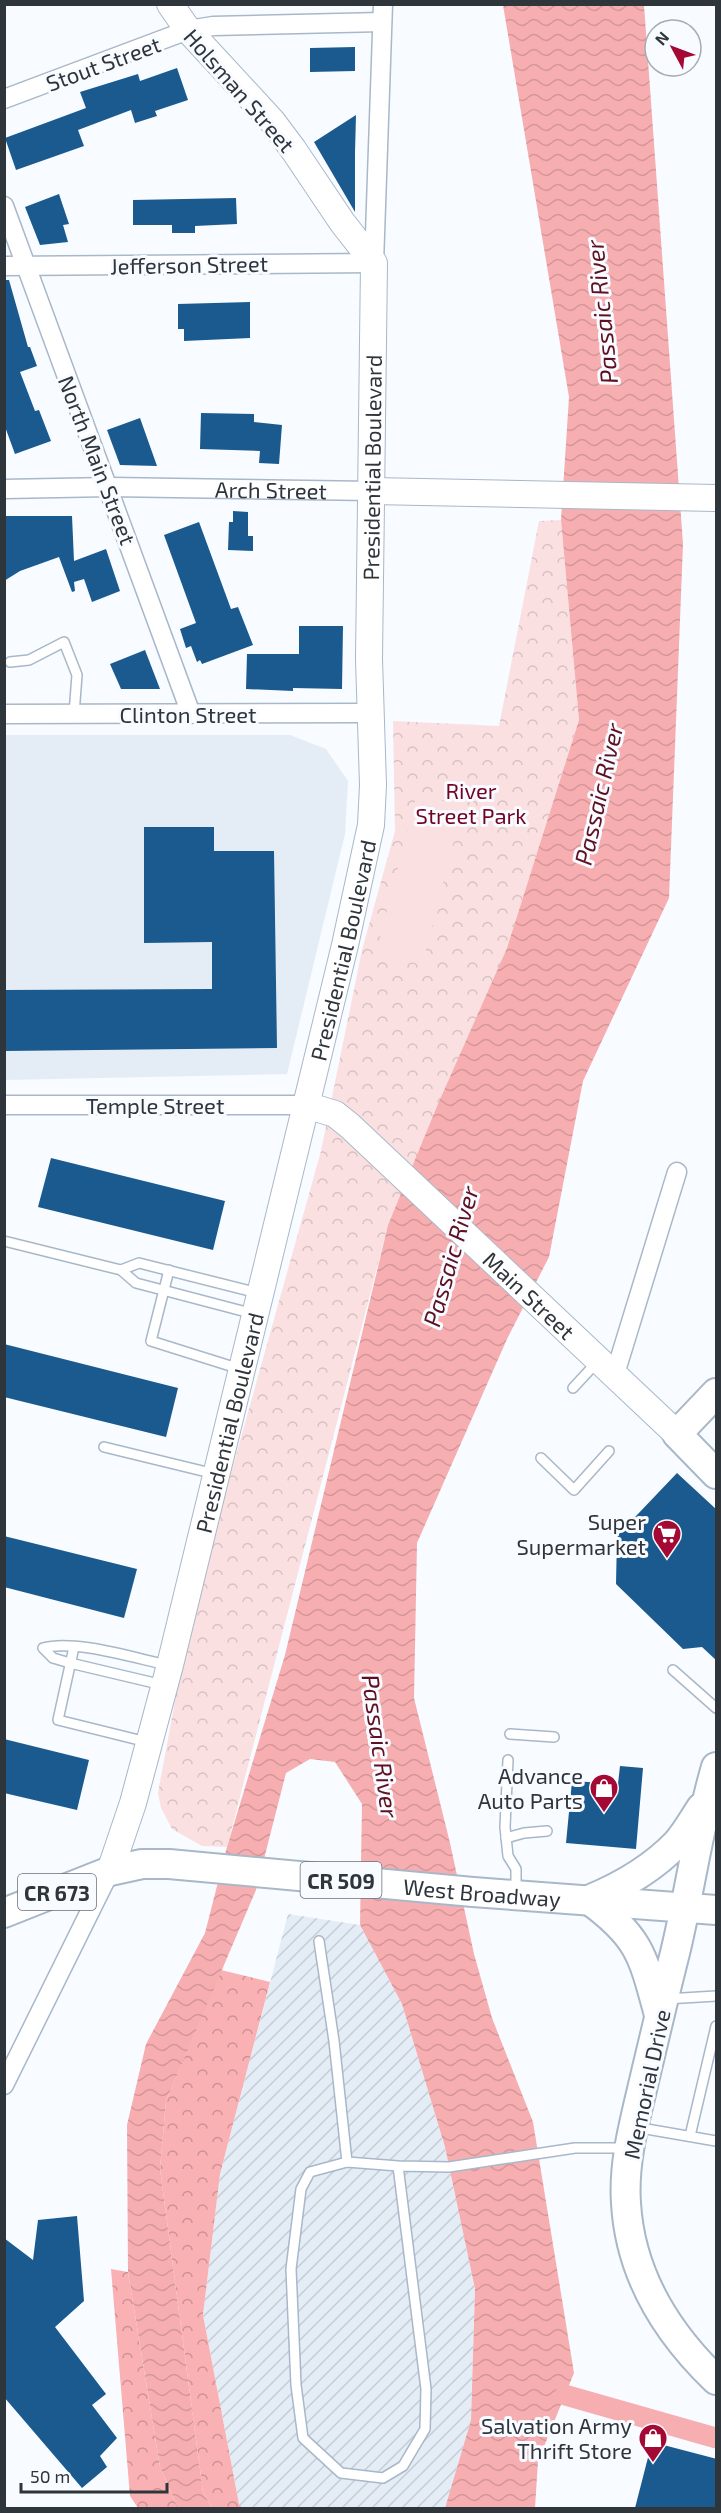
<svg xmlns="http://www.w3.org/2000/svg" width="721" height="2513" font-family="'Exo 2',sans-serif">
  <defs>
    <pattern id="industrial-furrows" width="10" height="10" patternUnits="userSpaceOnUse" patternTransform="scale(1.5)"><rect width="10" height="10" fill="#e4edf6"/><path d="M-1 1l2-2M0 10L10 0M9 11l2-2" fill="none" stroke="#c4ccd4"/></pattern>
    <pattern id="forest-crowns" width="20" height="18" patternUnits="userSpaceOnUse" patternTransform="scale(1.5)"><rect width="20" height="18" fill="#fab1b4"/><path d="M2 6a3 3 0 1 1 6 0M12 15a3 3 0 1 1 6 0" fill="none" stroke="#cb9194"/></pattern>
    <pattern id="park-crowns" width="20" height="18" patternUnits="userSpaceOnUse" patternTransform="scale(1.5)"><rect width="20" height="18" fill="#fbe0e1"/><path d="M2 6a3 3 0 1 1 6 0M12 15a3 3 0 1 1 6 0" fill="none" stroke="#d7c1c2"/></pattern>
    <pattern id="water-waves" width="16" height="10" patternUnits="userSpaceOnUse" patternTransform="scale(1.5)"><rect width="16" height="10" fill="#f7aeb1"/><path d="M0 5q4-4 8 0t8 0" fill="none" stroke="#d49699"/></pattern>
  </defs>
  <rect width="100%" height="100%" fill="#f8fbff"/>
  <path fill="#e4edf6" d="M4,735H290L326,749L348,781L345,834L287,1074L5,1080Z"/>
  <path fill="url(#industrial-furrows)" d="M288,1914L360,1925L402,2004L445,2147L475,2289L471,2420L445,2508H242L239,2504L203,2315L220,2174Z"/>
  <g fill="url(#forest-crowns)">
    <path d="M221,1970L270,1982L220,2174L203,2315L239,2504L242,2508H212L203,2492L160,2169L166,2101Z"/>
    <path d="M111,2269L128,2272L160,2467L178,2508H138L130,2496Z"/>
  </g>
  <path fill="url(#park-crowns)" d="M561,520L579,720L507,948L388,1225L227,1847L202,1846L172,1829L161,1808L158,1793L190,1620L321,1151L362,950L395,831L393,721L499,726L539,521Z"/>
  <path fill="#fbe0e1" d="M417,794L463,806L422,965L376,953Z"/>
  <path fill="url(#water-waves)" d="M503,5H644L683,544L669,898L583,1081L549,1257L507,1339L417,1543L414,1698L450,1843L474,1954L492,2018L533,2122L574,2373L538,2461L535,2508H445L471,2420L475,2289L445,2147L402,2004L360,1925L362,1804L335,1762L310,1759L286,1773L256,1890L166,2101L160,2169L203,2492L212,2508H178L160,2467L128,2272L127,2125L146,2044L205,1933L227,1847L285,1655L388,1225L438,1104L507,948L579,720L561,520L569,397Z"/>
  <g fill="none" stroke-linecap="round" stroke-linejoin="round">
    <path stroke="#f7aeb1" stroke-width="21" d="M565,2395L716,2438"/>
  </g>
  <g fill="#1a5a8f">
    <path d="M355,47V71L310,72V48Z"/>
    <path d="M177,68L188,100L155,111L157,116L135,123L131,110L78,130L84,146L16,170L5,138L86,108L80,92L138,74L140,81Z"/>
    <path d="M356,115L355,152V212L314,142Z"/>
    <path d="M59,194L69,224L63,225L68,242L40,245L25,207Z"/>
    <path d="M236,198L237,224L195,226V233H172V225H133V200Z"/>
    <path d="M4,280H9L28,347H30L37,366L20,372L35,411L39,410L51,441L15,454L4,424Z"/>
    <path d="M250,302V338L184,341V329H178V304Z"/>
    <path d="M201,413L254,414V422L282,425L279,464L259,463L260,451L200,449Z"/>
    <path d="M140,418L157,466L120,465L107,430Z"/>
    <path d="M233,511L248,512V536H253V551L228,550L229,522H233Z"/>
    <path d="M4,516H72L74,561L106,549L120,591L92,602L84,579L74,582L75,591L72,592L59,557L20,571L4,581Z"/>
    <path d="M199,522L231,609L238,607L253,645L202,664L200,660L197,662L191,646L186,648L180,629L196,623L164,535Z"/>
    <path d="M299,626H343L342,689L293,688V691L246,689L247,654H299Z"/>
    <path d="M145,650L160,689H121L110,664Z"/>
    <path d="M144,827H214V851H274L277,1048L4,1051V990L212,989V942L144,943Z"/>
    <path d="M51,1158L225,1201L213,1250L38,1207Z"/>
    <path d="M4,1344L178,1388L166,1437L4,1397Z"/>
    <path d="M677,1473L717,1510V1661L702,1647L683,1649L616,1584L617,1536Z"/>
    <path d="M4,1536L137,1569L124,1618L4,1587Z"/>
    <path d="M4,1739L89,1760L77,1810L4,1793Z"/>
    <path d="M620,1766L643,1768L636,1849L566,1843L572,1781L618,1784Z"/>
    <path d="M77,2216L84,2301L55,2327L106,2394L92,2405L117,2438L100,2456L107,2467L82,2488L4,2397V2238L33,2260L38,2220Z"/>
    <path d="M652,2442L717,2459V2508H635Z"/>
  </g>
  <g fill="none" stroke-linecap="round" stroke-linejoin="round">
    <g stroke="#a8b8c9" stroke-width="12">
      <g id="lane">
        <path d="M10,662L29,660L64,642L77,675L74,714"/>
        <path d="M4,1241L121,1270L136,1283L254,1314"/>
        <path d="M121,1270L139,1263L258,1293"/>
        <path d="M169,1270L151,1341L240,1369"/>
        <path d="M573,1388L597,1362"/>
        <path d="M104,1447L215,1474"/>
        <path d="M541,1458L574,1490L609,1451"/>
        <path d="M74,1647L58,1720L147,1742"/>
        <path d="M673,1670L716,1708"/>
        <path d="M163,1685L70,1663L53,1658L43,1648C74,1639 134,1658 167,1665"/>
        <path d="M510,1734L554,1737"/>
        <path d="M508,1760L505,1827L508,1856L516,1869V1893"/>
        <path d="M506,1838L524,1833L547,1831"/>
        <path d="M319,1941L334,2041L347,2162"/>
        <path d="M666,1999L716,1996"/>
        <path d="M635,2127L716,2141"/>
        <path d="M690,2136L716,2026"/>
        <path d="M398,2166L347,2162L310,2172L301,2189L291,2269L296,2385L303,2438L341,2473L383,2478L403,2466L425,2429L426,2389L398,2166L449,2167L575,2148H625"/>
      </g>
    </g>
    <g stroke="#a8b8c9" stroke-width="21">
      <g id="street">
        <path d="M4,99L188,30L213,26L382,22"/>
        <path d="M4,206L191,714"/>
        <path d="M4,266L374,263L383,4"/>
        <path id="s1" d="M4,489L110,487L372,491"/>
        <path d="M4,714L371,713"/>
        <path d="M4,1105H306"/>
        <path d="M615,1374L677,1172"/>
        <path d="M4,2085L110,1871"/>
      </g>
    </g>
    <g stroke="#a8b8c9" stroke-width="28">
      <g id="secondary">
        <path d="M372,491L716,498"/>
        <path id="s2" d="M306,1105L335,1114L350,1126L677,1434"/>
        <path id="s3" d="M110,1871L133,1803L170,1665L345,945L371,825L373,785L369,659L374,263L342,222L293,149L272,121L188,30L170,4"/>
      </g>
    </g>
    <g stroke="#a8b8c9" stroke-width="32">
      <g id="primary">
        <path d="M716,1393L677,1434L716,1474"/>
        <path d="M716,1767C698,1828 690,1891 675,1953C664,1996 654,2039 644,2081C635,2120 623,2162 626,2203C630,2274 666,2332 716,2380"/>
        <path d="M591,1899C622,1886 654,1867 677,1843C686,1833 693,1820 701,1808"/>
        <path d="M589,1900C640,1937 643,1956 659,2015"/>
        <path id="s4" d="M4,1913L110,1871L142,1864H169L473,1892L716,1910"/>
      </g>
    </g>
    <use href="#lane" stroke="#fff" stroke-width="9"/>
    <use href="#street" stroke="#fff" stroke-width="18"/>
    <use href="#secondary" stroke="#fff" stroke-width="26"/>
    <use href="#primary" stroke="#fff" stroke-width="28"/>
  </g>
  <defs>
    <g id="supermarket-pin" transform="scale(1.5)"><path d="M0 17L-7.5 6A9.5 9.5 0 1 1 7.5 6Z" fill="#a40834" stroke="#f8fbff"/><path d="M-6-5.5h2.5l.6 2H6L4.5 2H-2.5L-4.4-4H-6ZM-1.5 3.2a1.3 1.3 0 1 0 .1 0ZM3 3.2a1.3 1.3 0 1 0 .1 0Z" fill="#fff"/></g>
    <g id="shop-pin" transform="scale(1.5)"><path d="M0 17L-7.5 6A9.5 9.5 0 1 1 7.5 6Z" fill="#a40834" stroke="#f8fbff"/><path d="M-5-2.5h2.3a2.7 3.5 0 0 1 5.4 0H5L5.5 6h-11ZM-1.5-2.5h3a1.5 2.3 0 0 0-3 0Z" fill="#fff"/></g>
  </defs>
  <g fill-rule="evenodd">
    <use href="#supermarket-pin" x="667" y="1534"/>
    <use href="#shop-pin" x="604" y="1788"/>
    <use href="#shop-pin" x="653" y="2438"/>
  </g>
  <g text-anchor="middle" dominant-baseline="central" stroke-width="6" stroke-linejoin="round" paint-order="stroke">
    <g fill="#f8fbff" stroke="#6b7076" stroke-width="1.5">
      <rect x="300.5" y="1862" width="81" height="36" rx="4.5"/>
      <rect x="18" y="1874" width="78" height="36" rx="4.5"/>
    </g>
    <g font-size="21" font-weight="bold" fill="#2e353b">
      <text x="341" y="1880">CR 509</text>
      <text x="57" y="1892">CR 673</text>
    </g>
    <g font-size="22" fill="#2e353b" stroke="#f8fbff">
      <text transform="translate(103 63) rotate(-20)">Stout Street</text>
      <text transform="translate(240 90) rotate(49)">Holsman Street</text>
      <text transform="translate(189 264) rotate(-1)">Jefferson Street</text>
      <text transform="translate(98 460) rotate(69)">North Main Street</text>
      <text stroke="none"><textPath href="#s3" startOffset="1436">Presidential Boulevard</textPath></text>
      <text stroke="none"><textPath href="#s1" startOffset="267">Arch Street</textPath></text>
      <text x="188" y="714">Clinton Street</text>
      <text stroke="none"><textPath href="#s3" startOffset="950">Presidential Boulevard</textPath></text>
      <text x="155" y="1105">Temple Street</text>
      <text stroke="none"><textPath href="#s2" startOffset="296">Main Street</textPath></text>
      <text stroke="none"><textPath href="#s3" startOffset="464">Presidential Boulevard</textPath></text>
      <text stroke="none"><textPath href="#s4" startOffset="488">West Broadway</textPath></text>
      <text transform="translate(646 2084) rotate(-78)">Memorial Drive</text>
    </g>
    <g font-size="22" fill="#720422" stroke="#f8fbff">
      <text x="471" y="790">River<tspan x="471" dy="25">Street Park</tspan></text>
    </g>
    <g font-size="22" fill="#2e353b" stroke="#f8fbff" text-anchor="end">
      <text x="646" y="1521">Super<tspan x="646" dy="25">Supermarket</tspan></text>
      <text x="583" y="1775">Advance<tspan x="583" dy="25">Auto Parts</tspan></text>
      <text x="632" y="2425">Salvation Army<tspan x="632" dy="25">Thrift Store</tspan></text>
    </g>
    <g font-size="24" font-style="italic" fill="#5e101f" stroke="#f8fbff">
      <text transform="translate(601 312) rotate(-96)">Passaic River</text>
      <text transform="translate(598 794) rotate(-77)">Passaic River</text>
      <text transform="translate(450 1256) rotate(-74)">Passaic River</text>
      <text transform="translate(381 1746) rotate(82)">Passaic River</text>
    </g>
  </g>
  <rect width="721" height="2513" fill="none" stroke="#2e353b" stroke-width="12"/>
  <g transform="translate(673 48) rotate(311)"><circle r="28" fill="#f8fbff" stroke="#a7acb1" stroke-width="1.5"/>
  <path d="M0-4.5L10 22L0 15L-10 22Z" fill="#a40834"/>
  <text y="-9" font-size="16" font-weight="bold" text-anchor="middle" fill="#2e353b">N</text>
  </g>
  <path d="M21 2483v9h146v-9" fill="none" stroke="#2e353b" stroke-width="3"/>
  <text x="30" y="2483" font-size="18" fill="#2e353b" stroke="#f8fbff" stroke-width="4.5" paint-order="stroke">50 m</text>
</svg>
